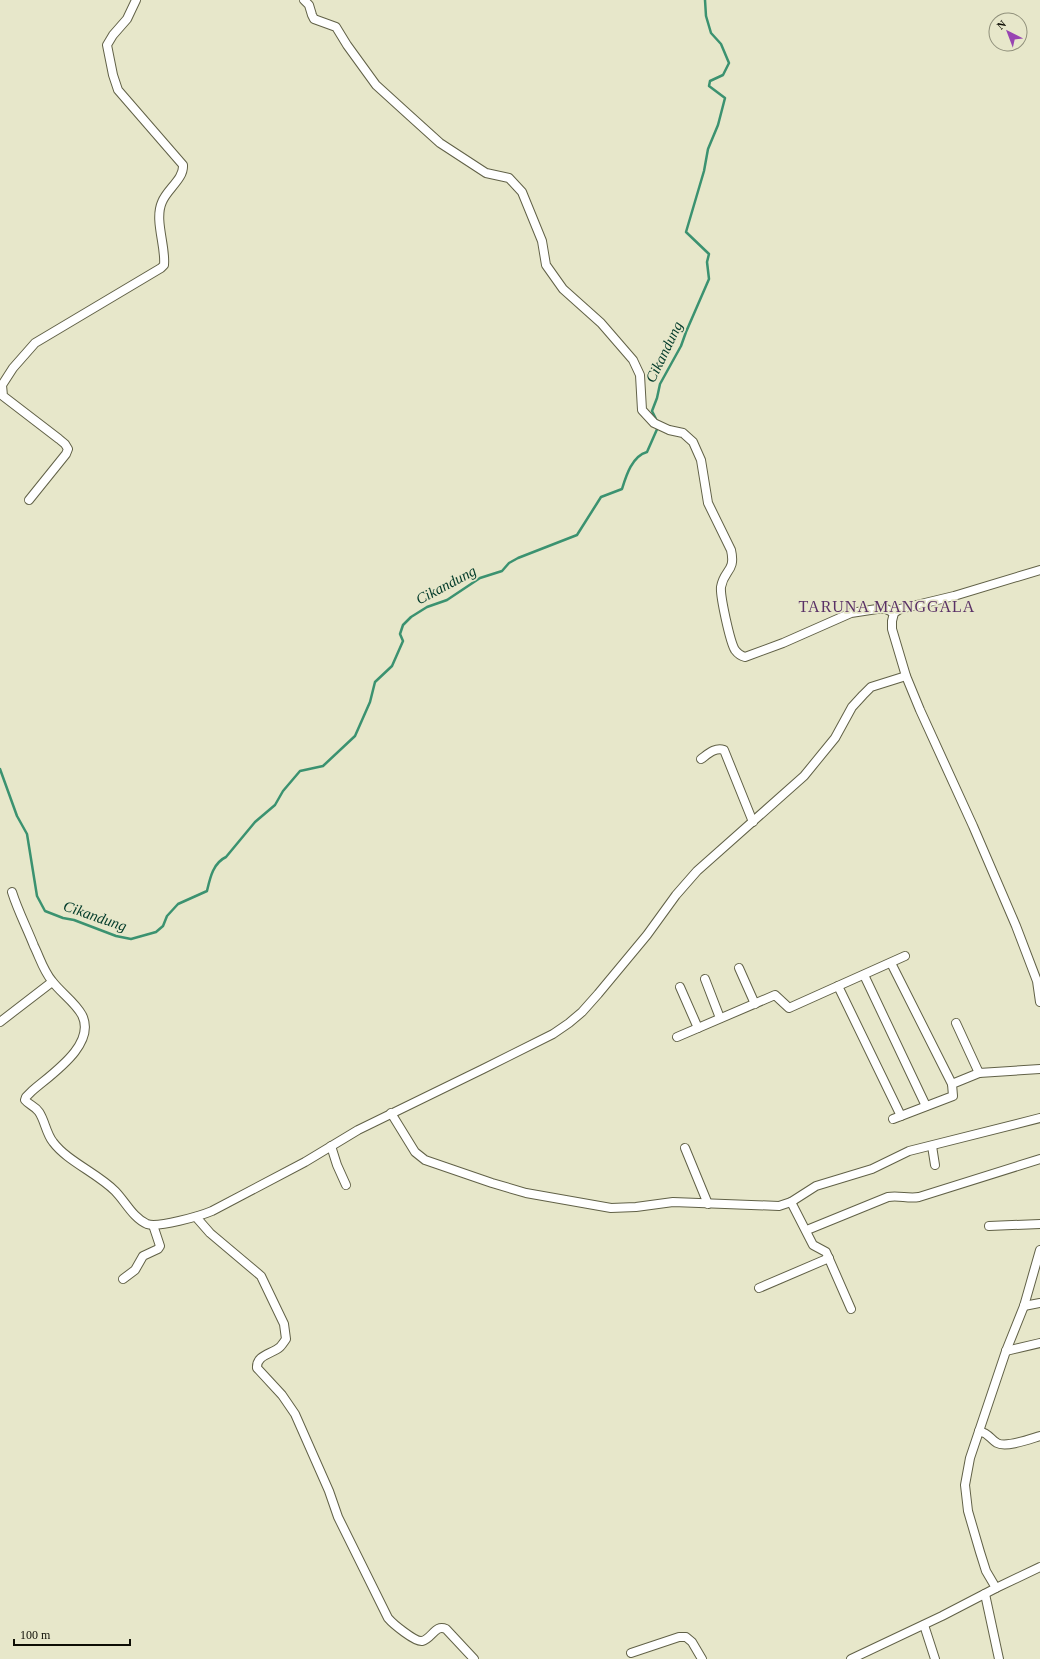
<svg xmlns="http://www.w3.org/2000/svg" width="1040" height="1659" font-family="'Times New Roman',serif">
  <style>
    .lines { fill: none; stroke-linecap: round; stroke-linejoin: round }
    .stream { stroke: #3b9270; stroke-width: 2.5 }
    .minor-casing { stroke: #616147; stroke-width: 10 }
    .minor { stroke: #fff; stroke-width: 8 }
    .labels { text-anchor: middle; stroke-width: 3.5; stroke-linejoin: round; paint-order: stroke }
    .water-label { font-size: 15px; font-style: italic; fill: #013a29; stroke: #e7e7ca }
    .quarter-label { font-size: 16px; letter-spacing: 1px; fill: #593066; stroke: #e7e7ca }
  </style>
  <rect width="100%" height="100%" fill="#e7e7ca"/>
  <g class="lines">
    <g class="stream">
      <polyline points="657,421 652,411 657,398 660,384 681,346 686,332 709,279 707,262 709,254 686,232 704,171 708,149 718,125 725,98 709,86 710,81 723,75 729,63 721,44 711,33 706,16 705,0"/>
      <path d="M0 769 17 816 27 834 37 896 45 911 63 918 74 920 116 936 131 939 156 932 163 926 167 916 178 904 207 891C210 878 213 863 226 857L255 822 275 805 283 791 300 771 323 766 355 736 370 702 375 682 392 666 403 641 400 634 403 625 411 617 427 607 447 600 480 578 502 571 509 563 518 558 577 535 601 497 622 489C626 476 632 456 647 452L658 427"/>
    </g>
    <g class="minor-casing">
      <g id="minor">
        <path d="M304 0 309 5 312 15 314 19 336 27 347 45 376 85 409 115 440 143 486 173 509 178 522 192 542 241 546 265 563 289 601 323 633 360 640 375 642 410 654 423 669 430 683 433 693 442 701 460 708 503 731 550C736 572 724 569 721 587 720 596 730 642 735 650 738 654 741 656 745 657L783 643 851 613 877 609H886L894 613"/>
        <path d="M29 500 66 454 68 449 65 444 59 439 3 396 2 385 13 368 35 343 161 268 164 265C166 246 154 220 162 202 167 189 184 179 183 165L118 90 113 75 107 45 113 35 127 19 136 0"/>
        <polyline points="1040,570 954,596 900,609 894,613 892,621 892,629 906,676 920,710 973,826 1016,926 1037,981 1040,1002"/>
        <path d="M701 759C708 754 715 747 724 750L753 822"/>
        <path d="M12 892C18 911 27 928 34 946 40 958 43 970 52 981 61 993 75 1002 82 1015 97 1045 50 1075 32 1091L26 1097 25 1100C29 1105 35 1106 39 1112 45 1121 46 1133 53 1142 67 1161 97 1173 115 1191 125 1201 133 1218 147 1224 158 1228 200 1216 212 1211L305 1162 358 1130 483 1069 553 1034 569 1023 582 1012 598 994 647 935 676 895 697 871 804 776 835 738 852 707 863 695 871 687 906 676"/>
        <polyline points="891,963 952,1084"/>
        <polyline points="739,968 755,1004"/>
        <polyline points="864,975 926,1106"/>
        <polyline points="705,979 720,1018"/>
        <polyline points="680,987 698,1028"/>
        <polyline points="0,1022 52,982"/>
        <polyline points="956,1023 979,1073 1040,1069"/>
        <polyline points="677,1037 775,995 789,1008 838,986"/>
        <polyline points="391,1113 415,1152 425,1160 492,1183 526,1193 611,1208 636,1207 673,1202 779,1206 791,1202 816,1186 872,1169 909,1151 1040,1118"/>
        <polyline points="901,1116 838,986 905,956"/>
        <polyline points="893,1119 953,1096 952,1084 979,1073"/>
        <polyline points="331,1146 337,1165 346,1185"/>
        <polyline points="932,1146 935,1165"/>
        <polyline points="685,1148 708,1204"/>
        <polyline points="791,1202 813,1245 826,1252 851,1309"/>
        <path d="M196 1217 210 1233 261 1276 284 1324 286 1339C284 1342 282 1345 280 1347 272 1354 256 1355 257 1368L282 1395 295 1414 329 1491 338 1517 388 1618C393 1624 415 1642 422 1641 432 1639 435 1624 446 1629L474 1659"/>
        <polyline points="989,1226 1040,1224"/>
        <path d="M807 1230 888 1197C899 1195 908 1199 919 1197L1040 1159"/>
        <polyline points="1040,1250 1024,1306 1006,1351 970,1458 965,1485 968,1511 980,1552 986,1571 996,1588 1040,1567"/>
        <polyline points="123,1279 135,1270 143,1256 158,1249 160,1246 153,1225"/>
        <polyline points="759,1288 829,1258"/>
        <polyline points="1024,1306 1040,1303"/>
        <polyline points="1006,1351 1040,1343"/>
        <path d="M979 1431C990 1434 989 1438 997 1443 1006 1448 1030 1439 1040 1436"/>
        <polyline points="985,1594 999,1659"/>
        <polyline points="924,1625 935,1659"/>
        <polyline points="631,1653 679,1637 686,1637 692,1642 702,1659"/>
        <polyline points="851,1659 942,1616 996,1588"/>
      </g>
    </g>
    <use href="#minor" class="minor"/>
  </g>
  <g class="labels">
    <g class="water-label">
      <text transform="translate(664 352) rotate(-64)" y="5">Cikandung</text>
      <text transform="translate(446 585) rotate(-28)" y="5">Cikandung</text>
      <text transform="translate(95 916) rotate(19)" y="5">Cikandung</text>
    </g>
    <g class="quarter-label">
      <text x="887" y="612">TARUNA MANGGALA</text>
    </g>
  </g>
  <g transform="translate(1008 32) rotate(318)"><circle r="19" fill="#e7e7ca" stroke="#90907b"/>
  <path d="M0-3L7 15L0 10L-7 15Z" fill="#9844b2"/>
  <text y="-6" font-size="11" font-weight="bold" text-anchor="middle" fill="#0e0e05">N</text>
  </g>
  <path d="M14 1639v6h116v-6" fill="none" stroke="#0e0e05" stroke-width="2"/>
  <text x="20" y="1639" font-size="12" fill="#0e0e05" stroke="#e7e7ca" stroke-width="3" paint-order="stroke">100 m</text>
</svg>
